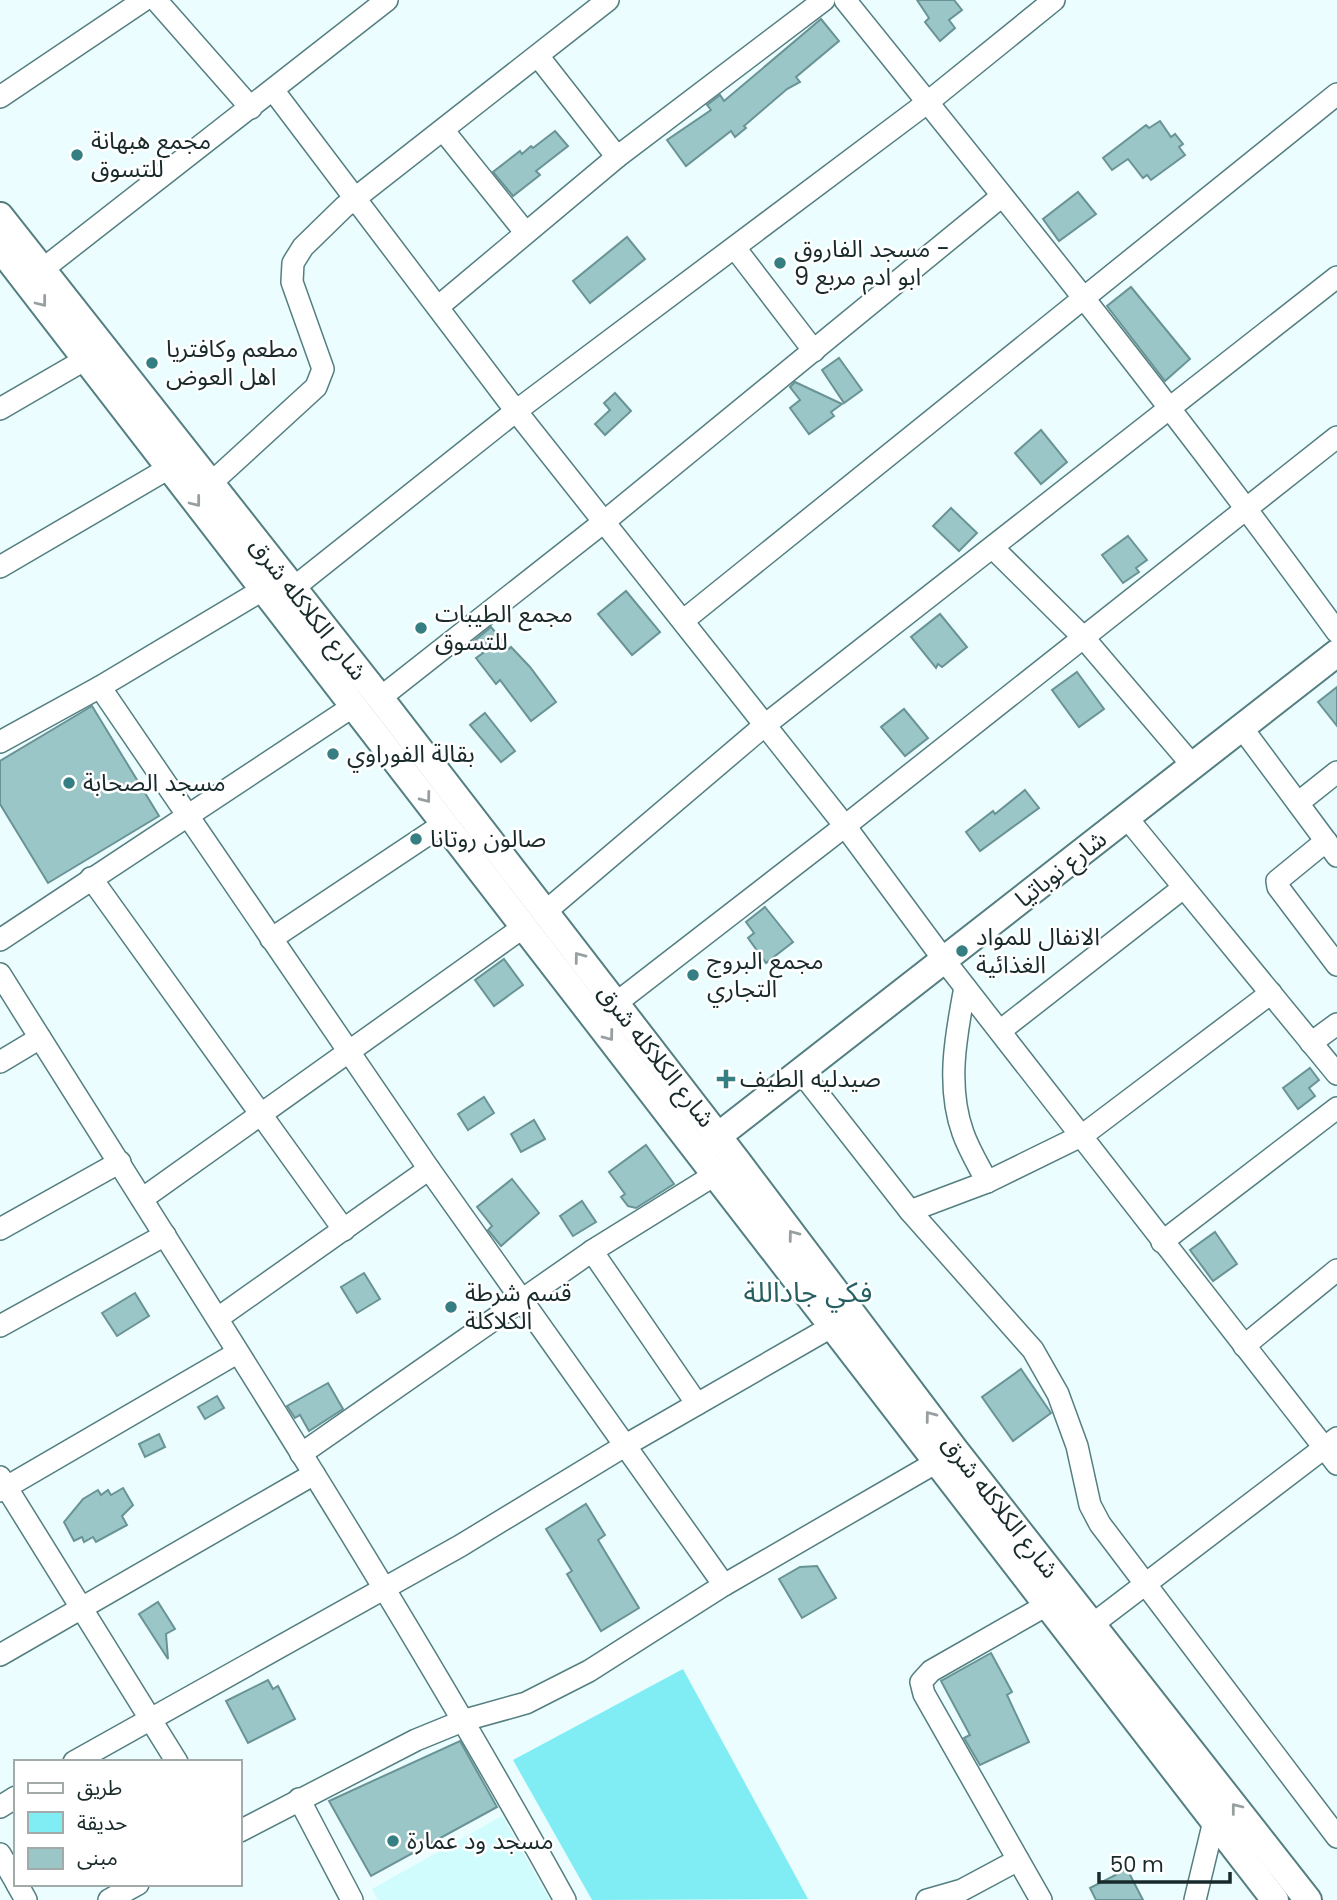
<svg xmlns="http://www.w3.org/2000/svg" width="1337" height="1900" font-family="Poppins,'Noto Sans Arabic',sans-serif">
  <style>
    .built { fill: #d0fcfe }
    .green { fill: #7fedf3 }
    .building { fill: #9ac6c8; stroke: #699395; stroke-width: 2 }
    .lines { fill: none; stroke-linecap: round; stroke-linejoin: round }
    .minor-casing { stroke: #547e80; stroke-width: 24 }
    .tertiary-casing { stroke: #547e80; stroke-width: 30 }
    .minor { stroke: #fff; stroke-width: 21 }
    .tertiary { stroke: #fff; stroke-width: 26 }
    .oneway { stroke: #989fa0 }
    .poi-dot { fill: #357e81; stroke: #fff; stroke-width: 2.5 }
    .labels { text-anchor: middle; stroke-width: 5; stroke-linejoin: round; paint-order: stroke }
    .poi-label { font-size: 24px; fill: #192a2b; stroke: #fff; text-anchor: start }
    .street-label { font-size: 24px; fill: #192a2b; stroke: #fff }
    .quarter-label { font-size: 28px; fill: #255f62; stroke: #fff }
  </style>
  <rect width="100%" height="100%" fill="#ebfdfe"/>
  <polygon class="built" points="502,1816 550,1900 378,1900 372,1889"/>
  <polygon class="green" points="683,1669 808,1899 592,1900 513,1760"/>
  <g class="building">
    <polygon points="917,0 954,0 962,10 949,20 955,28 940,41 925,22 929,18"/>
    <polygon points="821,19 839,41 796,77 800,82 787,89 744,126 746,128 735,137 731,131 686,166 667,140 711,110 707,105 720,95 724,101"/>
    <polygon points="1160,121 1171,137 1175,134 1183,144 1179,147 1185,155 1151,180 1147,175 1143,178 1128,159 1112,170 1103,158 1146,125 1149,128"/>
    <polygon points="555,131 568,146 536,171 540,175 513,196 493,172 520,151 522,154 531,146 533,148"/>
    <polygon points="1078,192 1096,214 1059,241 1043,219"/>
    <polygon points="627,237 645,259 590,303 573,281"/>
    <polygon points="1131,287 1190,359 1165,381 1107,306"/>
    <polygon points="839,358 862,390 844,403 822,370"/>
    <polygon points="795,382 842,404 831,412 834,416 809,434 790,408 800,400 790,387"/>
    <polygon points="615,393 631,411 605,435 595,424 610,410 604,403"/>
    <polygon points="1041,430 1067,462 1041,484 1015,453"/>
    <polygon points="951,508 977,533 959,551 933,526"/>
    <polygon points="1128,536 1147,560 1136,568 1139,572 1123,583 1102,555"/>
    <polygon points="626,591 660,632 632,655 598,614"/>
    <polygon points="940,614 967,647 942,667 938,664 936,668 911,637"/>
    <polygon points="491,627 509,649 511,647 530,667 556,702 531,721 500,680 496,684 476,658 483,653 474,641"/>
    <polygon points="1077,672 1104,709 1079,727 1052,690"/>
    <polygon points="1337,687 1337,726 1318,702"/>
    <polygon points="92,706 159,816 48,883 0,804 0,761"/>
    <polygon points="904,709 928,738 905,756 881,727"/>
    <polygon points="485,713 515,751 501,762 470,725"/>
    <polygon points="1025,790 1039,808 980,851 966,832 993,811 995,814"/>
    <polygon points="765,907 793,942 766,963 748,938 754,933 746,922"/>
    <polygon points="504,959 523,985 494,1006 475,980"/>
    <polygon points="1310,1068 1319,1080 1309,1088 1315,1096 1298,1109 1283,1088"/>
    <polygon points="484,1097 494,1113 468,1130 458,1114"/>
    <polygon points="534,1120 545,1139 521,1152 511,1134"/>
    <polygon points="646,1145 674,1184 636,1208 628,1206 621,1197 625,1194 609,1172"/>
    <polygon points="512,1179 539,1213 501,1246 488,1230 492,1226 477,1207"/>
    <polygon points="582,1201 596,1222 573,1236 560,1216"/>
    <polygon points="1215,1232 1237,1264 1213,1281 1190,1250"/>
    <polygon points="364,1273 380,1299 357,1313 341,1287"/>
    <polygon points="135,1293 149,1316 117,1336 102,1313"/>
    <polygon points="1021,1369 1051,1413 1013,1441 982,1397"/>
    <polygon points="328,1383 343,1409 309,1431 300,1415 295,1418 287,1406"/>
    <polygon points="217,1396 224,1408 205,1419 198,1407"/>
    <polygon points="159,1434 165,1447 145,1457 139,1444"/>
    <polygon points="123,1488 133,1505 122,1516 127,1525 96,1542 93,1537 84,1542 82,1537 74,1541 64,1522 83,1499 98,1490 101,1495 108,1490 111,1495"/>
    <polygon points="586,1504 605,1535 598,1540 639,1608 601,1631 567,1574 572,1571 546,1529"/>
    <polygon points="817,1566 836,1598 802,1618 779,1579 800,1567"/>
    <polygon points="158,1602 175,1629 166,1634 168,1659 139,1614"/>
    <polygon points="991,1653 1012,1692 1007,1695 1029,1742 980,1765 964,1738 970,1735 941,1681"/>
    <polygon points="268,1680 273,1689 278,1686 295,1719 248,1743 226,1701"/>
    <polygon points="460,1741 497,1807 371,1876 329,1801"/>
    <polygon points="1127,1869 1143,1900 1096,1900 1090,1888"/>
  </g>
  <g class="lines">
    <g class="minor-casing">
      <g id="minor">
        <polyline points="156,0 251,108"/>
        <path d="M845 0C1013 208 1180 415 1337 632"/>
        <polyline points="538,56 617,157"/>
        <polyline points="273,90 516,411 845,826 944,960 1337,1464"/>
        <polyline points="0,97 144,0"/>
        <polyline points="443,130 525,232"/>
        <polyline points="735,248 814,351"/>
        <polyline points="43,269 387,0"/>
        <polyline points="439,306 617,157 824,0"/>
        <polyline points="0,409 86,359"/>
        <polyline points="210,484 316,387 323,369 292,282 293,263 303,247 344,207 608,0"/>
        <polyline points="993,548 1083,637 1193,766"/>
        <polyline points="0,567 169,468"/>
        <polyline points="292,589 516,411 928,102 1054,0"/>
        <polyline points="684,620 1337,94"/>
        <polyline points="100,687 429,1169 724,1585"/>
        <polyline points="380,698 605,521 1002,196"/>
        <polyline points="1242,728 1337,856"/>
        <polyline points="0,742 100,687 264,589"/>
        <polyline points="1298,803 1337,772"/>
        <polyline points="1127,818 1337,1074"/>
        <polyline points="1326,841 1277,881 1278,887 1337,965"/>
        <polyline points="91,878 344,1230"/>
        <polyline points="545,912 765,725 1337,277"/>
        <polyline points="271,939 445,823"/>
        <polyline points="0,940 355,705"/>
        <path d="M0 974C192 1281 390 1583 565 1900"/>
        <path d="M965 987C956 1035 946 1086 963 1133 969 1150 979 1166 987 1182"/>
        <polyline points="615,1004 845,826 1337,437"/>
        <polyline points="1000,1031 1183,888"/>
        <polyline points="1311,1043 1337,1024"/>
        <polyline points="0,1062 40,1038"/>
        <polyline points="801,1072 910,1211 1033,1350 1058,1394 1077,1446 1090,1505 1100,1524 1337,1837"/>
        <polyline points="142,1199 525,926"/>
        <polyline points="910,1211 987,1182 1083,1135 1271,993"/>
        <polyline points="0,1229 120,1162"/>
        <polyline points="1162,1242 1337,1108"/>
        <polyline points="592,1251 697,1404"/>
        <polyline points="218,1318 429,1169"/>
        <polyline points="0,1326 165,1235"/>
        <polyline points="1244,1346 1337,1270"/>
        <polyline points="301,1454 592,1251 729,1166"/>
        <polyline points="0,1477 177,1762"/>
        <polyline points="0,1491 237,1353"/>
        <polyline points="1093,1624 1337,1438"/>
        <polyline points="0,1655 314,1474"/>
        <polyline points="74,1762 460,1546 626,1445 831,1327"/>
        <polyline points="299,1799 352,1900"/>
        <polyline points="0,1807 16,1797"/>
        <polyline points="240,1831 416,1740 465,1720 526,1703 589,1671 724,1585 935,1463"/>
        <polyline points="0,1854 16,1882"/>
        <polyline points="17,1884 26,1900"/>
        <polyline points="109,1900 138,1884"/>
        <polyline points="927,1900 962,1890 1018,1860"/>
        <polyline points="1041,1900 924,1694 921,1682 931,1671 1045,1606"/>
        <polyline points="1195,1900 1214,1821"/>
      </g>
    </g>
    <g class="tertiary-casing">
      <g id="tertiary">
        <polyline points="0,216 380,698 737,1161 955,1450 1308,1900"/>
        <polyline points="0,248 1275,1900"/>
        <polyline points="704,1147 1337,653"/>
      </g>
    </g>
    <use href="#minor" class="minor"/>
    <use href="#tertiary" class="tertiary"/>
  </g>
  <defs><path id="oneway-chevron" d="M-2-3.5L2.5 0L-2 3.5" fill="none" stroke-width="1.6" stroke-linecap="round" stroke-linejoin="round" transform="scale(1.75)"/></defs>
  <g class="oneway">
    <use href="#oneway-chevron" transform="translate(42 302) rotate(52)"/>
    <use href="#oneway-chevron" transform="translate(196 502) rotate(52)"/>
    <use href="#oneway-chevron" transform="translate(426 798) rotate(53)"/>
    <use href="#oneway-chevron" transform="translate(579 957) rotate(-127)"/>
    <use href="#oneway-chevron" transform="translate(609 1036) rotate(53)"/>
    <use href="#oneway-chevron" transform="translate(793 1235) rotate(-127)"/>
    <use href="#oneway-chevron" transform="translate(930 1416) rotate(-127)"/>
    <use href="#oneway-chevron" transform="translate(1236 1808) rotate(-128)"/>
  </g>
  <g class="poi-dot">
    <circle cx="77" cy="155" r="7"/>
    <circle cx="780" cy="263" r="7"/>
    <circle cx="152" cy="363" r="7"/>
    <circle cx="421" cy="628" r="7"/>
    <circle cx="333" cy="754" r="7"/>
    <circle cx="69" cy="783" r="7"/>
    <circle cx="416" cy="839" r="7"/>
    <circle cx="962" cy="951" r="7"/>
    <circle cx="693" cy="975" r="7"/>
    <path d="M722.5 1068.5h7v7h7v7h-7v7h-7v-7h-7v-7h7z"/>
    <circle cx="451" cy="1307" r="7"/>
    <circle cx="393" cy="1841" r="7"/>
  </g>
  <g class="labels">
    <g class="poi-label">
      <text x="91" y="149">مجمع هبهانة<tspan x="91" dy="28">للتسوق</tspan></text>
      <text x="794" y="257">مسجد الفاروق -<tspan x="794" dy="28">ابو ادم مربع 9</tspan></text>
      <text x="166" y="357">مطعم وكافتريا<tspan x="166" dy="28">اهل العوض</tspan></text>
      <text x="435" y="622">مجمع الطيبات<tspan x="435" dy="28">للتسوق</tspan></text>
      <text x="347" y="762">بقالة الفوراوي</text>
      <text x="83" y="791">مسجد الصحابة</text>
      <text x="430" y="847">صالون روتانا</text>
      <text x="976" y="945">الانفال للمواد<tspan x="976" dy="28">الغذائية</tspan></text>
      <text x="707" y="969">مجمع البروج<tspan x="707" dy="28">التجاري</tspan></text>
      <text x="740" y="1087">صيدليه الطيف</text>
      <text x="465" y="1301">قسم شرطة<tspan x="465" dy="28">الكلاكلة</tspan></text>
      <text x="407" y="1849">مسجد ود عمارة</text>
    </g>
    <g class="street-label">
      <text transform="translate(308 609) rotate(52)" y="8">شارع الكلاكله شرق</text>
      <text transform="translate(1061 869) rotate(-38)" y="8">شارع نوباتيا</text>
      <text transform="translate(656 1056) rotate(52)" y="8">شارع الكلاكله شرق</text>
      <text transform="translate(1000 1507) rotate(52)" y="8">شارع الكلاكله شرق</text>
    </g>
    <g class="quarter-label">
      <text x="808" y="1302">فكي جاداللة</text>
    </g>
  </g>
  <rect x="14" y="1760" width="228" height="126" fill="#ffffff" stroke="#a3aaaa" stroke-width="2"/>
  <rect x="28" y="1783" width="35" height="10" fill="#ffffff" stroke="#a3aaaa" stroke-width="2"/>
  <text x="77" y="1795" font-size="21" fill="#192a2b">طريق</text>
  <rect x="28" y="1812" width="35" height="21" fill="#7fedf3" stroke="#a3aaaa" stroke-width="2"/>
  <text x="77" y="1830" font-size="21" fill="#192a2b">حديقة</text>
  <rect x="28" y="1848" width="35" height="21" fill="#9ac6c8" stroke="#a3aaaa" stroke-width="2"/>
  <text x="77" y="1865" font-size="21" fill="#192a2b">مبنى</text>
  <path d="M1099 1872v10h131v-10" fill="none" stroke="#192a2b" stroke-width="3.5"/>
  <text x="1110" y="1872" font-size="21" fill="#192a2b" stroke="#ffffff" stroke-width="5" paint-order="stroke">50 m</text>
</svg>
